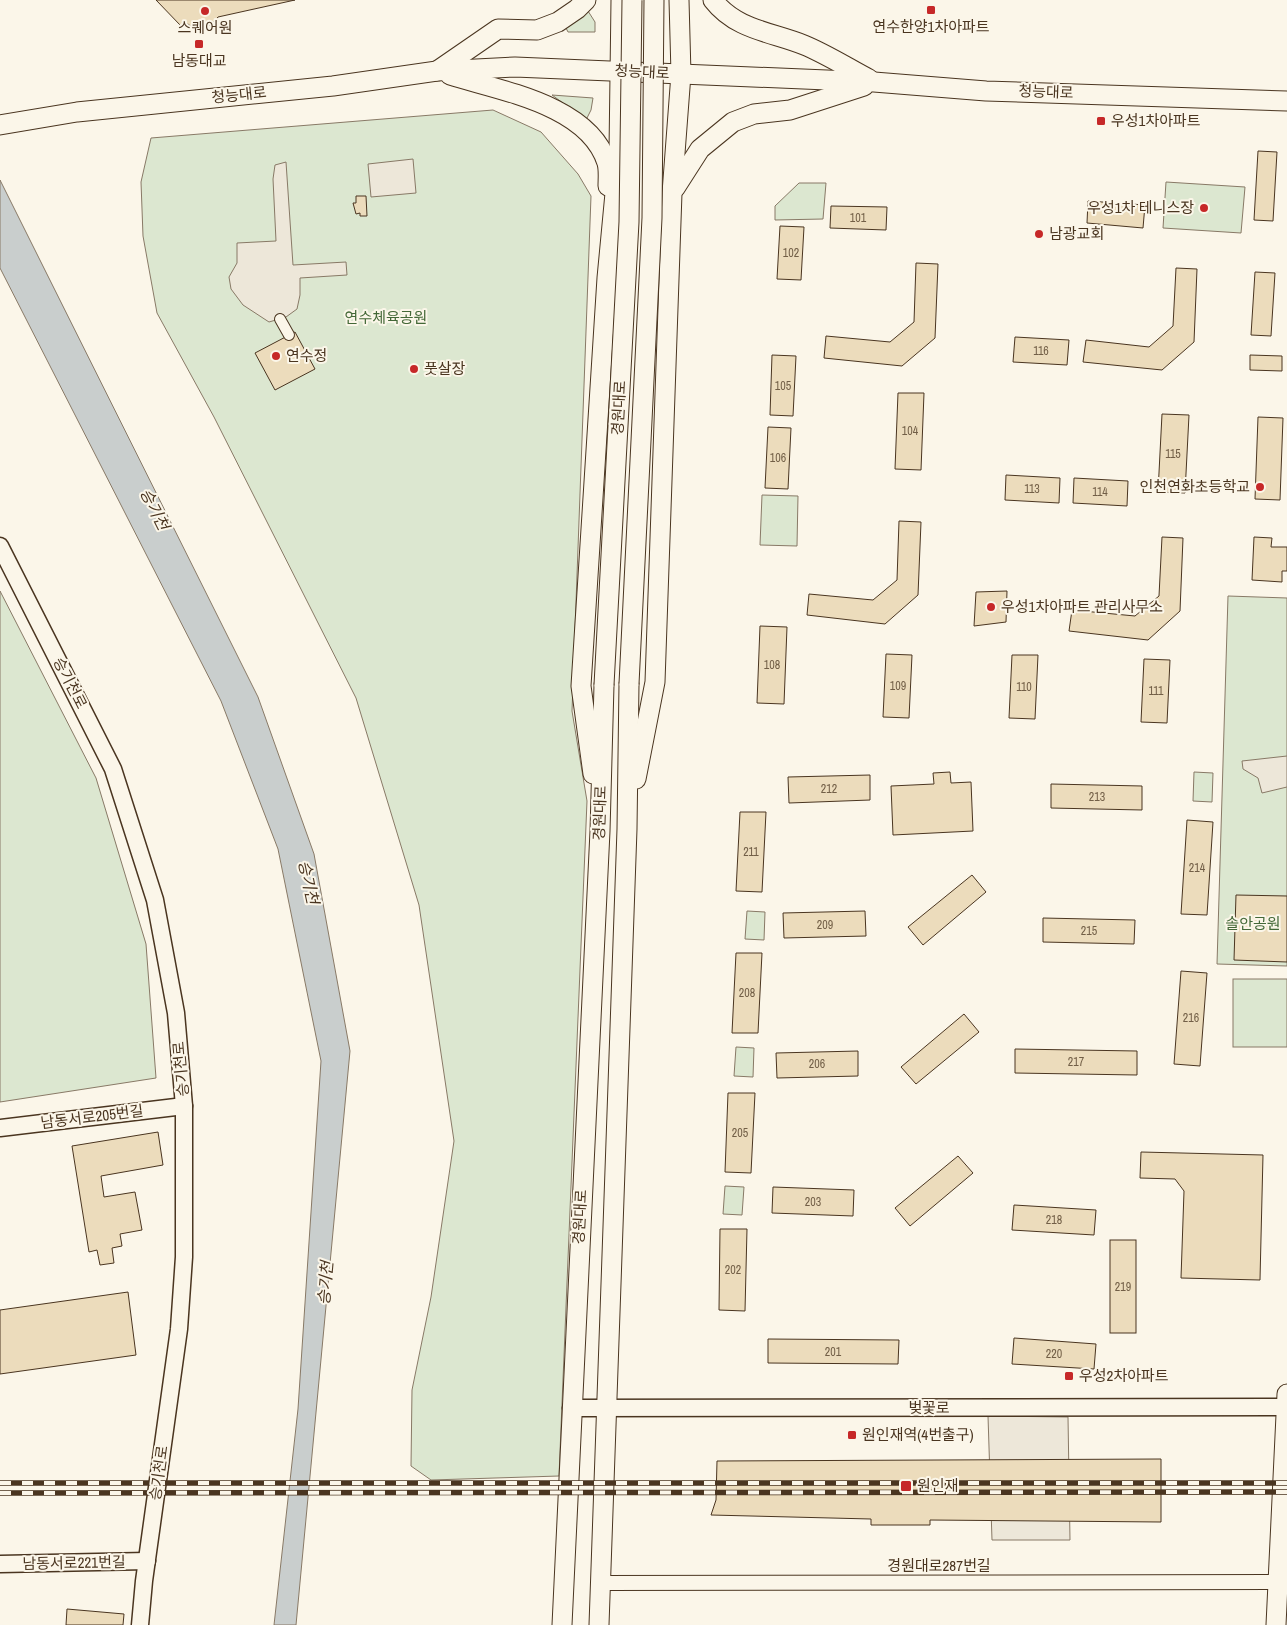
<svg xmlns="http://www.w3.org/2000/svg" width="1287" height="1625" font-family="'Archivo Narrow','Noto Sans KR',sans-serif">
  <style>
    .green { fill: #dce7d0; stroke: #887966 }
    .parking { fill: #ede7d9; stroke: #887966 }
    .water { fill: #c9cecd; stroke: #887966 }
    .building { fill: #ecdcbc; stroke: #4a3520 }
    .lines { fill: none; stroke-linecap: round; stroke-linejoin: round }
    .pedestrian-casing { stroke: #4a3520; stroke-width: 12 }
    .minor-casing { stroke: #4a3520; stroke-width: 16 }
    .tertiary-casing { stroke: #4a3520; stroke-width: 19 }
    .secondary-casing { stroke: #4a3520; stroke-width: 21 }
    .pedestrian { stroke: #fbf6e9; stroke-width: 10 }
    .minor { stroke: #fbf6e9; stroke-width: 14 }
    .tertiary { stroke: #fbf6e9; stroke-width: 16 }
    .secondary { stroke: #fbf6e9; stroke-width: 19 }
    .rail-casing { stroke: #4a3520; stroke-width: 5.5 }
    .rail { stroke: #fbf6e9; stroke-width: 4; stroke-dasharray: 11; stroke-linecap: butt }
    .secondary-bridge-casing { stroke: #4a3520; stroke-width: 21; stroke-linecap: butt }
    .secondary-bridge { stroke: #fbf6e9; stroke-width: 19 }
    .poi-dot { fill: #c62828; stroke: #fbf6e9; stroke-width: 2 }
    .labels { text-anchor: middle; stroke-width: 4; stroke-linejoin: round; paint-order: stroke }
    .number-label { font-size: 12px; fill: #725f47 }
    .poi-label { font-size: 15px; fill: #4a3520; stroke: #fbf6e9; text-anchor: start }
    .street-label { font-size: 15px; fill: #4a3520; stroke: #fbf6e9 }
    .park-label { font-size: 15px; fill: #436837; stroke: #fbf6e9 }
    .water-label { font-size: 16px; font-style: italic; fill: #4a3520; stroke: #fbf6e9 }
  </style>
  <rect width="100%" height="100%" fill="#fbf6e9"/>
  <g class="green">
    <polygon points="588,11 595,22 595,32 568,32 565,26"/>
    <polygon points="552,95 593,98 591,110 586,120"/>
    <polygon points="493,110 541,132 578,174 591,196 572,711 587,801 559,1476 431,1480 411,1466 412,1390 431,1297 454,1141 419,905 356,698 214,417 157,313 143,236 141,182 151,138"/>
    <polygon points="1166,182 1245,187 1241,233 1163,228"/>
    <polygon points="799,183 826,183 823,219 775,220 775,206"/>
    <polygon points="762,495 798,496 797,546 760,545"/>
    <polygon points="0,591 96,778 146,944 156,1078 0,1102"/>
    <polygon points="1228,596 1287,598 1287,966 1217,964"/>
    <polygon points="1194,772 1213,773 1212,802 1193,801"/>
    <polygon points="747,911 765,912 764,940 745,939"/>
    <rect x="1233" y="979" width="54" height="68"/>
    <polygon points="736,1047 754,1048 753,1077 734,1076"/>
    <polygon points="725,1186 744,1187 742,1215 723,1214"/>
  </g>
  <g class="parking">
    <polygon points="413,159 416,193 371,197 368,164"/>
    <polygon points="286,162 293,265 346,262 347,275 300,278 300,295 297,309 286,317 269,322 243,305 231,289 229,277 237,263 237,243 276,241 273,179 275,165"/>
    <polygon points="1287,756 1287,787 1262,793 1258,778 1243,769 1242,761"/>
    <polygon points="988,1416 1068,1417 1070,1540 992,1540"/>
  </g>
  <polygon class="water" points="0,180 258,697 314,854 350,1051 296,1625 274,1625 298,1409 321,1061 278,849 221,701 0,268"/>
  <g class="building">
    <polygon points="156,0 295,0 218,17 211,25 194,29 188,24 181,26"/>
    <polygon points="1258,151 1277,152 1273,221 1254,220"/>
    <polygon points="356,196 366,196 367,216 360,216 360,213 356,214 353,203 356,203"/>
    <polygon points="1088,201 1145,205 1143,228 1087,223"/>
    <polygon points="831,206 887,207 886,230 830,228"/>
    <polygon points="780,226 804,227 801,280 777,279"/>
    <polygon points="916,263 938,264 935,338 902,366 824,358 826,336 890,342 914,322"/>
    <polygon points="1176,268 1197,269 1194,342 1162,370 1083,362 1086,340 1149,347 1173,326"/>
    <polygon points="1255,272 1275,273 1271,336 1251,335"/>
    <polygon points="295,332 315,369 275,390 255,353"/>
    <polygon points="1015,337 1069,340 1067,365 1013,362"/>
    <polygon points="772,355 796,356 793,416 770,415"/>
    <polygon points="1250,355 1282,356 1282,371 1250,370"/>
    <polygon points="898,393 924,393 921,470 895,469"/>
    <polygon points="1162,414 1189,415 1185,493 1158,492"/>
    <polygon points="1258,417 1283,418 1280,500 1255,499"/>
    <polygon points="768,427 791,428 788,489 765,488"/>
    <polygon points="1006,475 1060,478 1059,503 1005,500"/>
    <polygon points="1074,478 1128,481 1127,506 1073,503"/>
    <polygon points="899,521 921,522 918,595 885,624 807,615 809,594 873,600 897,580"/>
    <polygon points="1162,537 1183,538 1180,611 1148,640 1069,631 1072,610 1135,616 1159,596"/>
    <polygon points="1254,537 1272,538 1271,547 1287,547 1287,571 1282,571 1282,582 1252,580"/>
    <polygon points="1007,591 1006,622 974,626 976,592"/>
    <polygon points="760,626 787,627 784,704 757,703"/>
    <polygon points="886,654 912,655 909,718 883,717"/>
    <polygon points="1012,655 1038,655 1035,719 1009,718"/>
    <polygon points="1144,659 1170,660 1167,723 1141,722"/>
    <polygon points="950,772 951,783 971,782 973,831 893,835 891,786 934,784 933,773"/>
    <polygon points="870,775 870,800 789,803 788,777"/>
    <polygon points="1051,784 1142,786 1142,810 1051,808"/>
    <polygon points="740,812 766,812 762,892 736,891"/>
    <polygon points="1187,820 1213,822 1207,915 1181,914"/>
    <polygon points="972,875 986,892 923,945 908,927"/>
    <polygon points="1236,895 1287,896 1287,962 1234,960"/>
    <polygon points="865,911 866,936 784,938 783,913"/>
    <polygon points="1043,918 1135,920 1134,944 1043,942"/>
    <polygon points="736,953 762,953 758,1033 732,1033"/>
    <polygon points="1181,971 1207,973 1200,1066 1174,1064"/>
    <polygon points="964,1014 979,1032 916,1084 901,1067"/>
    <polygon points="1015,1049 1137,1051 1137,1075 1015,1073"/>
    <polygon points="858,1051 858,1076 777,1078 776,1053"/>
    <polygon points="728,1093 755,1093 751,1173 725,1172"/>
    <polygon points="158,1132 163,1165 101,1176 104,1197 135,1192 142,1230 120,1234 122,1246 112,1248 114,1263 100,1265 97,1250 89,1252 72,1146"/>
    <polygon points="1141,1152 1263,1155 1260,1280 1181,1278 1184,1191 1175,1179 1140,1178"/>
    <polygon points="958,1156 973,1173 910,1226 895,1208"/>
    <polygon points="773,1187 854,1190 853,1216 772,1213"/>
    <polygon points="1014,1205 1096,1210 1094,1235 1012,1230"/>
    <polygon points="720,1229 747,1229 745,1311 719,1310"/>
    <rect x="1110" y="1240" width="26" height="93"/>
    <polygon points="128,1292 136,1355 0,1374 0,1310"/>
    <polygon points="1014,1338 1096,1344 1094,1369 1012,1364"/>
    <polygon points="768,1339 899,1340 898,1364 768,1363"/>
    <polygon points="1161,1459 1161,1522 930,1520 930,1525 871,1525 871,1519 711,1515 716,1500 717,1461"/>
    <polygon points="67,1609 124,1614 123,1625 66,1625"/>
  </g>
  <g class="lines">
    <g class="pedestrian-casing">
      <polyline id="pedestrian" points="280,319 289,335"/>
    </g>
    <g class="minor-casing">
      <polyline id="minor" points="601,1583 1277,1582"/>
    </g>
    <g class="tertiary-casing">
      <g id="tertiary">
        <polyline points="0,546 113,769 155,900 176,1013 184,1106 184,1257 179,1329 144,1581 140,1625"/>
        <polyline points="0,1128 184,1106"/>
        <polyline points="571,1408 1287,1407"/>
        <polyline points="0,1564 147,1561"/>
      </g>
    </g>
    <g class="secondary-casing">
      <g id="secondary">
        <path d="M713 0C736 30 772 32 804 45 826 54 848 68 869 79"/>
        <polyline points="437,71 498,29 537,30 558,22 577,9 586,0"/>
        <path d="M450 75C501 91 589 105 607 163 609 170 608 179 608 186"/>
        <polyline points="0,125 77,112 333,86 437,71 515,67 874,82 986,91 1287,101"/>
        <polyline points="675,188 700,149 733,122 754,114 790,110 864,86"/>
        <polyline points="593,774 581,686 607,278 619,151 621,0"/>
        <polyline points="636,779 655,682 672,193 681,74 679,0"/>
        <polyline points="562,1625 600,831 604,685"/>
        <polyline points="599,1625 627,829 629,684"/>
        <polyline points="1276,1625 1287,1394"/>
      </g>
    </g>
    <use href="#pedestrian" class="pedestrian"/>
    <use href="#minor" class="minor"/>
    <use href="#tertiary" class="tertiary"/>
    <use href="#secondary" class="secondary"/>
    <g class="rail-casing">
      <g id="rail">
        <polyline points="0,1483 1287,1483"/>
        <polyline points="0,1493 1287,1492"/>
      </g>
    </g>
    <use href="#rail" class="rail"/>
    <g class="secondary-bridge-casing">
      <g id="secondary-bridge">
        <polyline points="629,684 652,218 654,0"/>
        <polyline points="604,685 629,222 632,0"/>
      </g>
    </g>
    <use href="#secondary-bridge" class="secondary-bridge"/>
  </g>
  <g class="poi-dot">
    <rect x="926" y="5" width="10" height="10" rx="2.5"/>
    <circle cx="205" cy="11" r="5"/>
    <rect x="194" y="39" width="10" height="10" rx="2.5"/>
    <rect x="1096" y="116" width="10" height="10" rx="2.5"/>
    <circle cx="1204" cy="208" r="5"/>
    <circle cx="1039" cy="234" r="5"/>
    <circle cx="276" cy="356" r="5"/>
    <circle cx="414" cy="369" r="5"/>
    <circle cx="1260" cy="487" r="5"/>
    <circle cx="991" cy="607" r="5"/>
    <rect x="1064" y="1371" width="10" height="10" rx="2.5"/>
    <rect x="847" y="1430" width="10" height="10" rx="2.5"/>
    <rect x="900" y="1480" width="12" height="12" rx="2.5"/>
  </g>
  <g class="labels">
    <g class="number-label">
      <text x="858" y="222">101</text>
      <text x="791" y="257">102</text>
      <text x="1041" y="355">116</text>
      <text x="783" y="390">105</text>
      <text x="910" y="435">104</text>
      <text x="1173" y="458">115</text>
      <text x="778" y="462">106</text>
      <text x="1032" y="493">113</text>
      <text x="1100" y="496">114</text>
      <text x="772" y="669">108</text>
      <text x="898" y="690">109</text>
      <text x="1024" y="691">110</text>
      <text x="1156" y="695">111</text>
      <text x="829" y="793">212</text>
      <text x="1097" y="801">213</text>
      <text x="751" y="856">211</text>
      <text x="1197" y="872">214</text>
      <text x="825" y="929">209</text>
      <text x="1089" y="935">215</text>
      <text x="747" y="997">208</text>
      <text x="1191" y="1022">216</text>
      <text x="1076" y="1066">217</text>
      <text x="817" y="1068">206</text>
      <text x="740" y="1137">205</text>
      <text x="813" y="1206">203</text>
      <text x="1054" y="1224">218</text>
      <text x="733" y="1274">202</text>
      <text x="1123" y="1291">219</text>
      <text x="833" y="1356">201</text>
      <text x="1054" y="1358">220</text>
    </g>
    <g class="poi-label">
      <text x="931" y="32" text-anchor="middle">연수한양1차아파트</text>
      <text x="205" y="33" text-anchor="middle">스퀘어원</text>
      <text x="199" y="66" text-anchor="middle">남동대교</text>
      <text x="1111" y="126">우성1차아파트</text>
      <text x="1194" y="213" text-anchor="end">우성1차 테니스장</text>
      <text x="1049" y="239">남광교회</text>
      <text x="286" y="361">연수정</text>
      <text x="424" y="374">풋살장</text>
      <text x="1250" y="492" text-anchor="end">인천연화초등학교</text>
      <text x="1001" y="612">우성1차아파트 관리사무소</text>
      <text x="1079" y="1381">우성2차아파트</text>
      <text x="862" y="1440">원인재역(4번출구)</text>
      <text x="917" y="1491">원인재</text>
    </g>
    <g class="street-label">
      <text transform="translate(642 72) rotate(3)" y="5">청능대로</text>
      <text transform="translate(1046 92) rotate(2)" y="5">청능대로</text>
      <text transform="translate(239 95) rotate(-6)" y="5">청능대로</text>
      <text transform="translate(619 408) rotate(-87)" y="5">경원대로</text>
      <text transform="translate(70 683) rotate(63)" y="5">승기천로</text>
      <text transform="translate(600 813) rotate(-88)" y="5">경원대로</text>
      <text transform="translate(181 1069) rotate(-95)" y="5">승기천로</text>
      <text transform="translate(92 1117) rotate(-7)" y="5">남동서로205번길</text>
      <text transform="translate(580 1217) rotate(-87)" y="5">경원대로</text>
      <text x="929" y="1413">벚꽃로</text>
      <text transform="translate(159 1473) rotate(-82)" y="5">승기천로</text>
      <text transform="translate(74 1563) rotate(-1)" y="5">남동서로221번길</text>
      <text x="939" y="1571">경원대로287번길</text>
    </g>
    <g class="park-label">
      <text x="386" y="323">연수체육공원</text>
      <text x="1253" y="929">솔안공원</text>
    </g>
    <g class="water-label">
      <text transform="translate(155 509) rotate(63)" y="6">승기천</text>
      <text transform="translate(309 882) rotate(78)" y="6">승기천</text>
      <text transform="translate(325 1283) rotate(-85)" y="6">승기천</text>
    </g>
  </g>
</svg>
